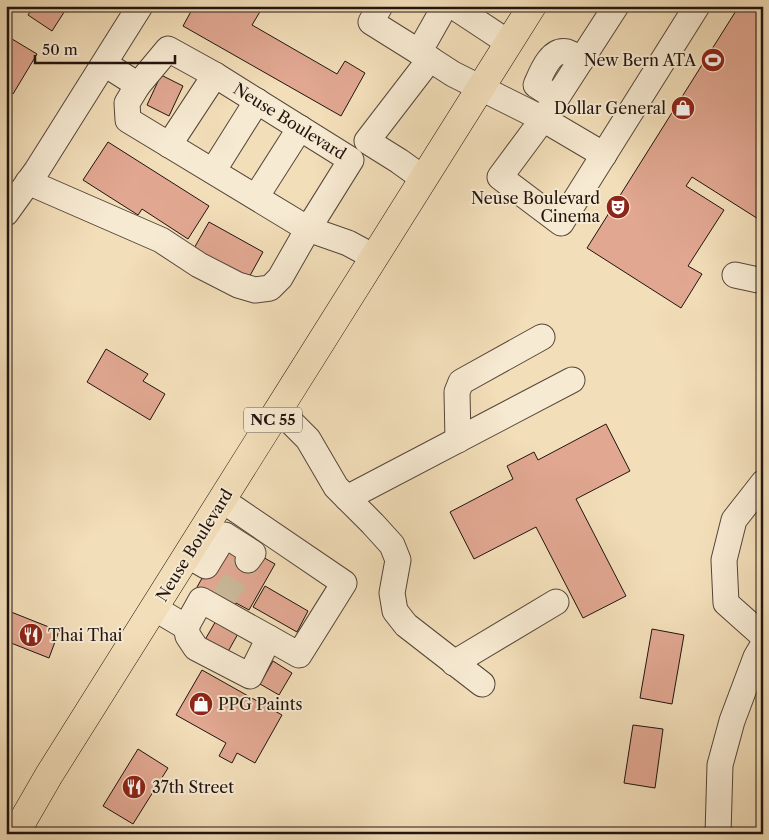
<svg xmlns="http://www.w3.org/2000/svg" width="769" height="840" font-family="'Libre Caslon Text',serif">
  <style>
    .building { fill: #e1a791; stroke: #21140f }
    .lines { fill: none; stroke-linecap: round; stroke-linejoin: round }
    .minor-tunnel { stroke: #c8b697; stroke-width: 25; stroke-dasharray: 25 12; stroke-linecap: butt }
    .minor-casing { stroke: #55463a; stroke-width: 27 }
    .major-casing { stroke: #21140f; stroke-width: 29 }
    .minor { stroke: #f7ead2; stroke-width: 25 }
    .major { stroke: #f2deb9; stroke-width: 28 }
    .labels { text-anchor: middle; stroke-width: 4; stroke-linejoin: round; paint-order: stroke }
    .shield { fill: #f7ead2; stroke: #61544a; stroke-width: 1 }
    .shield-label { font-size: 15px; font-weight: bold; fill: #21140f }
    .poi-label { font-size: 16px; fill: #21140f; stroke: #f7ead2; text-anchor: end }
    .street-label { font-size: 16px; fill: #21140f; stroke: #f7ead2 }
  </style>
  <rect width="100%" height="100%" fill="#f2deb9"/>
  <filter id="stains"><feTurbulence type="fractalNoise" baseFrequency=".004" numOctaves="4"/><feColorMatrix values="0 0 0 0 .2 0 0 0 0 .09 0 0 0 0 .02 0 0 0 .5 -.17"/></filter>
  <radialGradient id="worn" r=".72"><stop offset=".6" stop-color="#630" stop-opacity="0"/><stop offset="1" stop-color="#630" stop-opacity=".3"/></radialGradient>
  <g class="building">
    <polygon points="34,6 68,6 52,31 28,15"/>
    <polygon points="194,6 242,6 246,8 247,6 254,6 261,10 252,25 337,74 345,61 365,73 341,116 183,26"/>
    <polygon points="739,6 763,6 763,222 692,177 686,186 724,210 688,266 702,274 681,308 587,248"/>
    <polygon points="12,39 37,54 13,94 6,90 6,49"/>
    <polygon points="161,75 183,86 169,116 147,105"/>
    <polygon points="108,142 209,206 188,239 142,209 138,215 83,180"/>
    <polygon points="209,222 263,252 247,281 193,250"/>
    <polygon points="106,349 148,374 143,381 165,394 150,420 87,382"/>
    <polygon points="606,424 630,471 576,499 626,596 583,618 536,527 474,559 450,512 513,479 507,466 534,452 538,460"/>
    <polygon points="221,545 261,556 275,564 249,610 236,603 233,607 197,587"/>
    <polygon points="265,586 308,611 297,632 253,607"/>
    <polygon points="6,610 59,631 49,658 6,641"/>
    <polygon points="217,619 239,632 225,657 202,645"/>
    <polygon points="652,629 684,635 672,704 640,698"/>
    <polygon points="273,661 292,673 279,695 260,684"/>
    <polygon points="202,670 282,715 255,763 237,753 232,763 219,756 226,743 176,715"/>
    <polygon points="633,725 663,729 655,788 624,783"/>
    <polygon points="138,749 168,768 133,824 103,806"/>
  </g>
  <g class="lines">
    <polyline class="minor-tunnel" points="222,601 248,560"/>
    <g class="minor-casing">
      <g id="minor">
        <polyline points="380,6 371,22 419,52"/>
        <polyline points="445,6 419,52 453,74 543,119 500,177 561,223 697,6"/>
        <polyline points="453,6 509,43"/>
        <polyline points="105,64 138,85 168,49 215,75 351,160 308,229 348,243 374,257"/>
        <path d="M556 98 536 85C541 74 550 48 567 52 572 54 577 57 582 59"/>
        <polyline points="169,145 215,75"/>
        <polyline points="604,155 543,119 616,6"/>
        <polyline points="213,171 257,101"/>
        <polyline points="424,179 399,161 367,141 430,59"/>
        <polyline points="28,182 161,240 199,265 238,285 255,290 270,288 280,278 308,229 128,120 127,103 138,85"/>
        <polyline points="256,197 300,128"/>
        <polyline points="6,213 37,170 140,6"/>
        <polyline points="735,275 763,281"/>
        <polyline points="279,410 308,439 336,487 373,524 392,545 398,560 392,593 395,611 406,625 482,684"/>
        <polyline points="458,440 457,392 461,382 542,337"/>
        <polyline points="763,483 734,520 724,560 726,603 763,636"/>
        <polyline points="347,498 572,380"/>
        <polyline points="187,555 206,566 225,535 253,553 248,560"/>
        <polyline points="154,608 186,627 188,636 196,648 250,676 269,638 299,655 344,583 222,500"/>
        <polyline points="186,627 201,600 269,638"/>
        <polyline points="454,663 556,602"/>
        <polyline points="718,834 720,765 732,721 756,657 763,645"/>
      </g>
    </g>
    <g class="major-casing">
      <polyline id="major" points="15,834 49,775 532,6"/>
    </g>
    <use href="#minor" class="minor"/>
    <use href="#major" class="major"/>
  </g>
  <defs>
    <g id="stadium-disc" transform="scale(1.25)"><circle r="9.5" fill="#8f2418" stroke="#f7ead2"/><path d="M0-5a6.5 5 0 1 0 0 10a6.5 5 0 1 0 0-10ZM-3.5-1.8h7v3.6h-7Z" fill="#fff"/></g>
    <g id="shop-disc" transform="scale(1.25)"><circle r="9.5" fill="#8f2418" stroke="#f7ead2"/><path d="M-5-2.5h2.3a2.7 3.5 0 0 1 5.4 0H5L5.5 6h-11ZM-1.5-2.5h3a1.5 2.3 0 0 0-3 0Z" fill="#fff"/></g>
    <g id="theatre-disc" transform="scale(1.25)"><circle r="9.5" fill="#8f2418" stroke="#f7ead2"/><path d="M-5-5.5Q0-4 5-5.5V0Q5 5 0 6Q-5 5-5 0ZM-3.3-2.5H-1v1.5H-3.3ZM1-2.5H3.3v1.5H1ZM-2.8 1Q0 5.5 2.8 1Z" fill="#fff"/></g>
    <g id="restaurant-disc" transform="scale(1.25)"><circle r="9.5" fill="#8f2418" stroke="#f7ead2"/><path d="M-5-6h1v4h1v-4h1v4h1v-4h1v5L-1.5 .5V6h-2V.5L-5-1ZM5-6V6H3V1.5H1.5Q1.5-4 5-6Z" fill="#fff"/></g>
  </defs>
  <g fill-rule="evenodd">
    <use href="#stadium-disc" x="713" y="60"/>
    <use href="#shop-disc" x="683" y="108"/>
    <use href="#theatre-disc" x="618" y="207"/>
    <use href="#restaurant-disc" x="31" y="635"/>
    <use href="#shop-disc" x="201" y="704"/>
    <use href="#restaurant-disc" x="134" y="787"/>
  </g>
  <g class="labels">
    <rect class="shield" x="244" y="407.5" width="58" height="25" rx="4"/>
    <g class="shield-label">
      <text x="273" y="425">NC 55</text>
    </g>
    <g class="poi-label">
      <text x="696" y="66">New Bern ATA</text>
      <text x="666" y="114">Dollar General</text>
      <text x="600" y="204">Neuse Boulevard<tspan x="600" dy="18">Cinema</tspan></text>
      <text x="48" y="641" text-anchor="start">Thai Thai</text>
      <text x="218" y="710" text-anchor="start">PPG Paints</text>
      <text x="152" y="793" text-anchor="start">37th Street</text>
    </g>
    <g class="street-label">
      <text transform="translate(290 121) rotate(32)" y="6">Neuse Boulevard</text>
      <text transform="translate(194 545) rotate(-58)" y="6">Neuse Boulevard</text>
    </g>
  </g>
  <rect width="769" height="840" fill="none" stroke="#f2deb9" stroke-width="25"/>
  <rect x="8" y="8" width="754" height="825" fill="none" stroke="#21140f" stroke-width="2.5"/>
  <rect x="12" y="12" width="744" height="815" fill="none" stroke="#21140f"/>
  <path d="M35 55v8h140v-8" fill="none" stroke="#21140f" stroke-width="2.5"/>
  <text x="42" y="55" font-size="15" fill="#21140f" stroke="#f7ead2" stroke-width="4" paint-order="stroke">50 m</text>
  <rect width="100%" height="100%" filter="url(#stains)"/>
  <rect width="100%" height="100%" fill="url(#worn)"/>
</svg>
